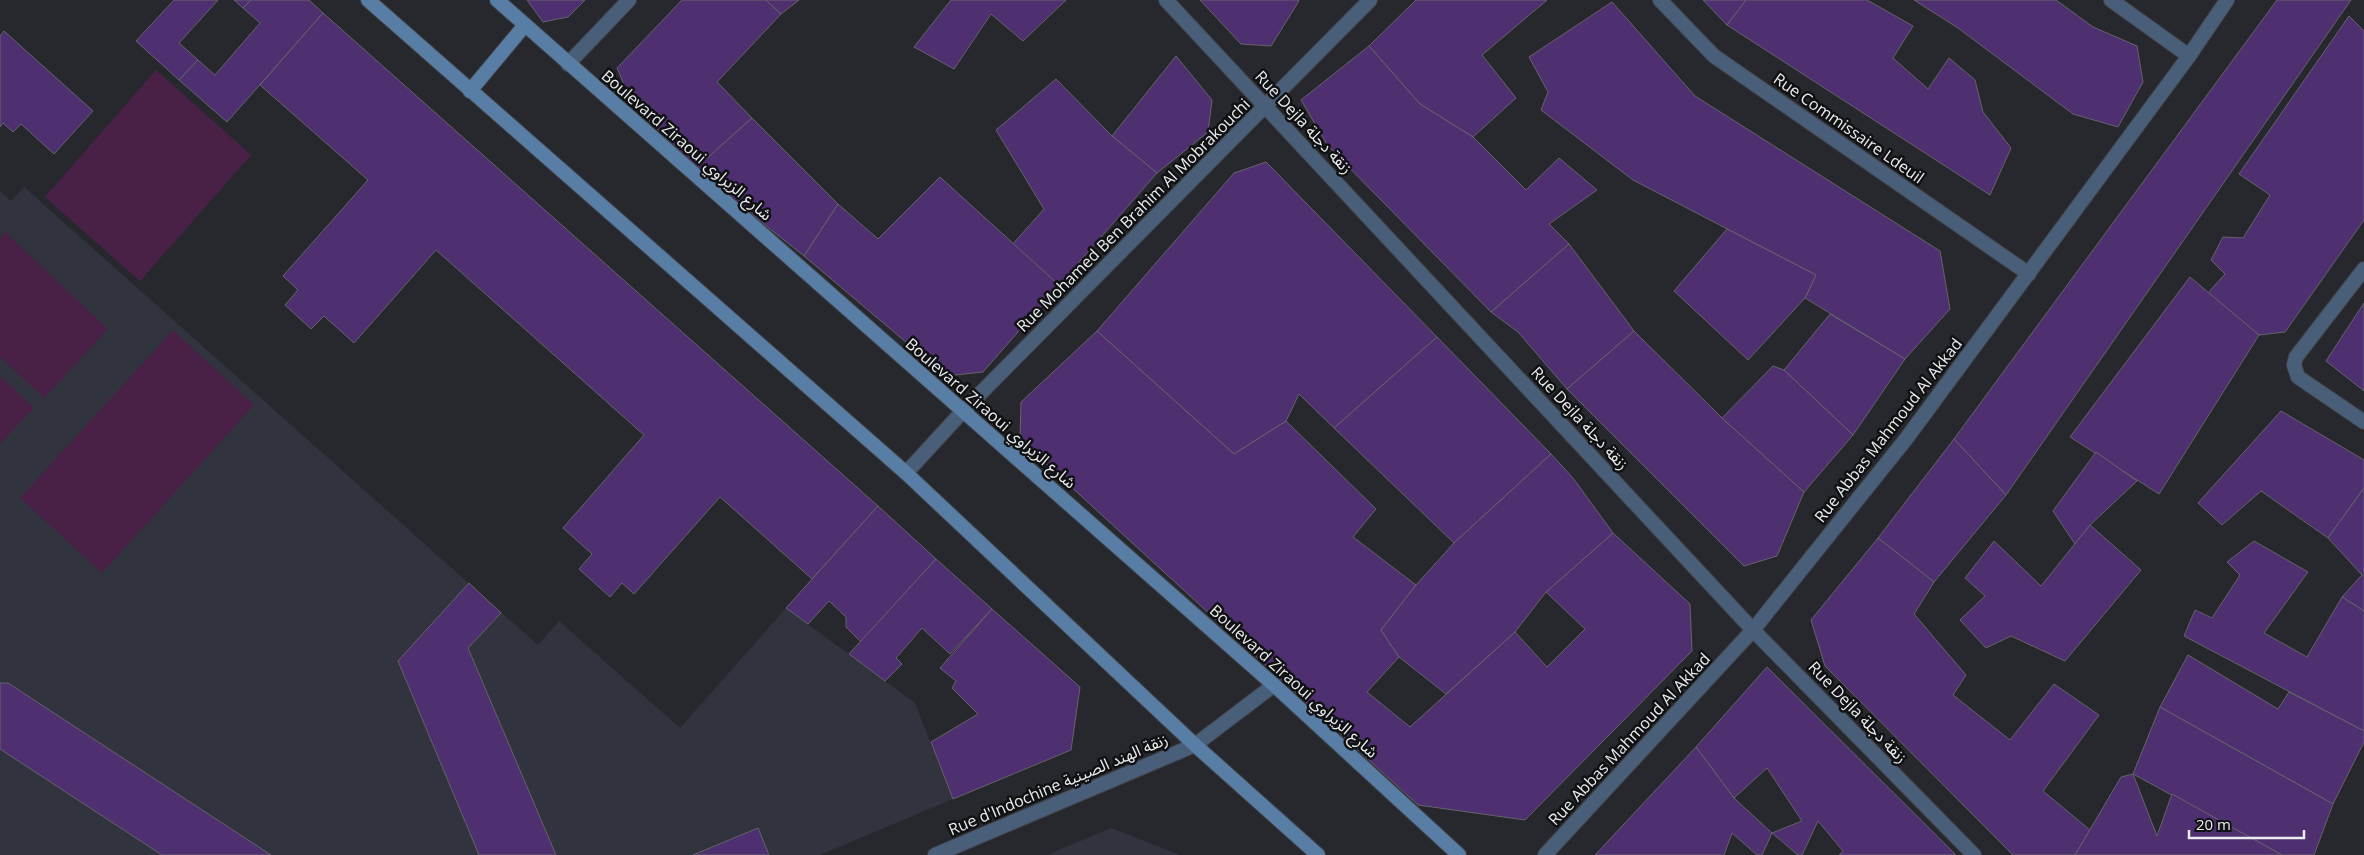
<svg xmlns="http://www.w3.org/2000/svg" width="2364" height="855" font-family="'Open Sans','Noto Sans Arabic',sans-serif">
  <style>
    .built { fill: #31333e }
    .green { fill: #492146 }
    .building { fill: #4e2f70; stroke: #66636a }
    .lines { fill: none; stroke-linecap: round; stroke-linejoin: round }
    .minor-casing { stroke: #424349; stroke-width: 16 }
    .secondary-casing { stroke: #424349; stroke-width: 16 }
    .minor { stroke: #495f79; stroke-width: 14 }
    .secondary { stroke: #597ea6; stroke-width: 14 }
    .labels { text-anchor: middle; stroke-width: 5; stroke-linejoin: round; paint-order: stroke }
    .street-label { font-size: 16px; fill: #ebecef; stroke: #101113 }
  </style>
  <rect width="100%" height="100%" fill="#27282e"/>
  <g class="built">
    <polygon points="24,187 538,645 559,621 680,728 786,608 915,703 953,799 820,855 0,855 0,191 11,201"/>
    <polygon points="1111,828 1180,855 1047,855"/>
  </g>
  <g class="green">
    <polygon points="156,70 251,155 140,281 45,197"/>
    <polygon points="5,232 108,329 44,398 0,357 0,238"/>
    <polygon points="173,330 254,405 102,573 20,498"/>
    <polygon points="0,376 34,408 0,444"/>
  </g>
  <g class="building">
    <polygon points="174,0 218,0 179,43 198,60 179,80 136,41"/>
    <polygon points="234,0 251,0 243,8"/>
    <polygon points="251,0 309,0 323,13 227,122 179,80 198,60 215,75 260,23 243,8"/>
    <polygon points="527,0 585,0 568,17 543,22"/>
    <polygon points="682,0 766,0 781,14 717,82 752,118 695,169 631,101 617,68"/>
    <polygon points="766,0 799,0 781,14"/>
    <polygon points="951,0 1066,0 1023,41 991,14 954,69 914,47"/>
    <polygon points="1200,0 1298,0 1299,1 1271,46 1241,44"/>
    <polygon points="1416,0 1547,0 1482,55 1516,98 1473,137 1420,104 1369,46"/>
    <polygon points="1703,0 1746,0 1727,25"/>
    <polygon points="1746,0 1867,0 1913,26 1893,58 1928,89 1949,58 1975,80 1983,112 2011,148 1990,195 1727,25"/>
    <polygon points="1914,0 2056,0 2093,27 2137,46 2143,82 2118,127 2073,114 1958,28"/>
    <polygon points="2277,0 2351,0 2006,495 1954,439"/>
    <polygon points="1612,2 1695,96 1940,251 1950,309 1905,359 1805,298 1816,275 1633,180 1541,110 1548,92 1529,57"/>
    <polygon points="323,13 878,506 812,579 720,497 634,594 622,583 610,597 579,569 592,554 563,528 644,435 436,250 354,343 324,316 311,329 285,305 298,290 283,276 368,180 260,85"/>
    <polygon points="2349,16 2364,31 2364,220 2285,332 2259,335 2208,293 2225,274 2211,260 2223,237 2243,238 2270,195 2239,174"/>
    <polygon points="4,31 93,111 54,154 21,124 13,132 3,123 0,127 0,36"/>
    <polygon points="1369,46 1420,104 1473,137 1526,190 1559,158 1597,190 1549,224 1569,244 1491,312 1328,146 1301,100"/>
    <polygon points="1176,56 1212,100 1208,132 1157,173 1112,136"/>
    <polygon points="1056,79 1112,136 1157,173 1059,285 1012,245 1044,209 996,130"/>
    <polygon points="752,118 838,204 804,256 695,169"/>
    <polygon points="1266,162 1437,337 1334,428 1299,394 1286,421 1234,454 1097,331 1234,173"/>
    <polygon points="940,177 1059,285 983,372 946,376 804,256 838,204 878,239"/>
    <polygon points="1727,229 1816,275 1805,298 1748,360 1674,291"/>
    <polygon points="1569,244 1634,331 1567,389 1518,332 1491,312"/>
    <polygon points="2190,277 2259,335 2159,494 2070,437"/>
    <polygon points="2364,303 2364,391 2326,361"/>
    <polygon points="1830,314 1905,359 1853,435 1784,370"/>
    <polygon points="1097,331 1234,454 1286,421 1376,509 1353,537 1416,585 1381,630 1399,657 1367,692 1410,727 1515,632 1547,667 1585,629 1546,592 1613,533 1690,604 1692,651 1525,820 1418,805 1020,440 1021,402"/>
    <polygon points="1634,331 1722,418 1804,492 1777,556 1744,566 1567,389"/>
    <polygon points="1437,337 1551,454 1454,543 1334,428"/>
    <polygon points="1773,366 1784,370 1853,435 1804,492 1722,418"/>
    <polygon points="2281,411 2364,460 2364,488 2328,538 2261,491 2222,525 2198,503"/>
    <polygon points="1954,439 2006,495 1934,582 1878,538"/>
    <polygon points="2096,452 2137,481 2090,525 2075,544 2053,511"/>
    <polygon points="1551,454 1573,478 1613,533 1546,592 1515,632 1446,694 1399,657 1381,630 1416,585 1454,543"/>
    <polygon points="2364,488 2364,611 2342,597 2362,575 2328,538"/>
    <polygon points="878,506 936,559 861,642 846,627 846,617 829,601 808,624 786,608"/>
    <polygon points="2090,525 2141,570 2065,661 2011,636 1986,648 1960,620 1985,596 1965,578 1994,541 2041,586"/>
    <polygon points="1878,538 1934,582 1914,614 1966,675 1953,695 2010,740 2054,684 2099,715 2043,791 2090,830 2075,855 2013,855 1825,666 1811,620"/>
    <polygon points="2254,541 2308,572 2264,633 2307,657 2342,597 2364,611 2364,731 2184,636 2195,610 2212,618 2240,575 2227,562"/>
    <polygon points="936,559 992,609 950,654 922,628 896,658 902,664 885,681 849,654"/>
    <polygon points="469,583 501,613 468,648 556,855 479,855 398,661"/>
    <polygon points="992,609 1080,687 1071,750 953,799 931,742 978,714 952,688 956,681 940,668"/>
    <polygon points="2188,655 2278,709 2289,692 2364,731 2364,742 2333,804 2160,707"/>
    <polygon points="1767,667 1956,855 1839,855 1843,851 1818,821 1802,855 1798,855 1772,833 1802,821 1767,768 1734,798 1696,747"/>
    <polygon points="0,683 8,683 271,855 162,855 0,749"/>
    <polygon points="2160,707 2333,804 2314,855 2282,855 2133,774"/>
    <polygon points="1696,747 1734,798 1772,833 1762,855 1757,855 1732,833 1724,855 1595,855"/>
    <polygon points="2133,774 2157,836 2172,794 2282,855 2075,855 2121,777"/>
    <polygon points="758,828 769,855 693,855"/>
  </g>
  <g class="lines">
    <g class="minor-casing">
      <g id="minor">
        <polyline points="1166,0 1753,630 1974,855"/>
        <polyline points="1660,0 1714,56 2029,274"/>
        <polyline points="2111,0 2189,56"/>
        <polyline points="568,64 629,0"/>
        <polyline points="2364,269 2296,357 2294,365 2298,377 2364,422"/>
        <polyline points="906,473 963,411 1370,0"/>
        <polyline points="935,855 1195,745 1274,685"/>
        <polyline points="1545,855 1753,630 1906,439 2189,56 2227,0"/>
      </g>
    </g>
    <g class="secondary-casing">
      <g id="secondary">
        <polyline points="368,0 906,473 1195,745 1318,855"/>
        <polyline points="497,0 1274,685 1459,855"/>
        <polyline points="470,91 525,25"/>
      </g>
    </g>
    <use href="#minor" class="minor"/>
    <use href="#secondary" class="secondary"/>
  </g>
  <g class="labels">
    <g class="street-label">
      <text transform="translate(1304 122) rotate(47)" y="6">Rue Dejla زنقة دجلة</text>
      <text transform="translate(1849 128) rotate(35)" y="6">Rue Commissaire Ldeuil</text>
      <text transform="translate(687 145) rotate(41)" y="6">Boulevard Ziraoui شارع الزيراوي</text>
      <text transform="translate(1133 215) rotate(-45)" y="6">Rue Mohamed Ben Brahim Al Mobrakouchi</text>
      <text transform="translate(991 413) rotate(41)" y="6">Boulevard Ziraoui شارع الزيراوي</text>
      <text transform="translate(1580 418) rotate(47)" y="6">Rue Dejla زنقة دجلة</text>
      <text transform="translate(1888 430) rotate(-52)" y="6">Rue Abbas Mahmoud Al Akkad</text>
      <text transform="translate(1294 681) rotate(42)" y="6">Boulevard Ziraoui شارع الزيراوي</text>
      <text transform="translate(1858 712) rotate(46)" y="6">Rue Dejla زنقة دجلة</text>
      <text transform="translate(1629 739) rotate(-47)" y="6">Rue Abbas Mahmoud Al Akkad</text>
      <text transform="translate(1058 784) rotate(-23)" y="6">Rue d'Indochine زنقة الهند الصينية</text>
    </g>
  </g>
  <path d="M2189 830v8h115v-8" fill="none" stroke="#ebecef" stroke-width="2.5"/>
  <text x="2196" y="830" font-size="15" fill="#ebecef" stroke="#101113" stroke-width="4" paint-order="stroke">20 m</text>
</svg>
